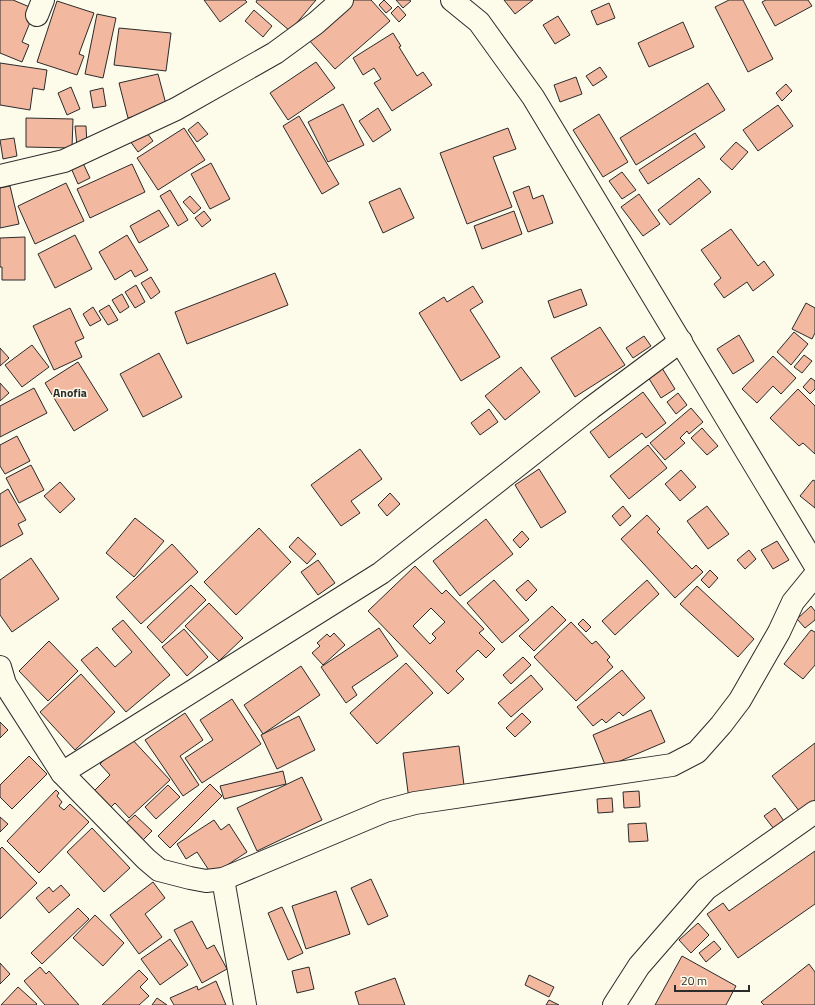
<svg xmlns="http://www.w3.org/2000/svg" width="815" height="1005" font-family="'Titillium Web',sans-serif">
  <style>
    .building { fill: #f2b8a0; stroke: #2b2b2b; fill-rule: evenodd }
    .lines { fill: none; stroke-linecap: round; stroke-linejoin: round }
    .minor-casing { stroke: #2b2b2b; stroke-width: 24 }
    .secondary-casing { stroke: #2b2b2b; stroke-width: 24 }
    .minor { stroke: #fdfbea; stroke-width: 22 }
    .secondary { stroke: #fdfbea; stroke-width: 22 }
    .labels { text-anchor: middle; stroke-width: 3; stroke-linejoin: round; paint-order: stroke }
    .quarter-label { font-size: 12px; font-weight: bold; fill: #2b2b2b; stroke: #fdfbea }
  </style>
  <rect width="100%" height="100%" fill="#fdfbea"/>
  <g class="building">
    <polygon points="0,0 13,0 32,8 31,20 22,42 29,45 22,62 0,53"/>
    <polygon points="204,0 245,0 247,2 220,22"/>
    <polygon points="257,0 316,0 290,31 256,2"/>
    <polygon points="353,0 371,0 390,21 335,69 308,39"/>
    <polygon points="384,0 392,8 386,13 379,5"/>
    <polygon points="396,0 409,0 411,1 403,8"/>
    <polygon points="504,0 533,0 515,14"/>
    <polygon points="729,0 743,0 773,59 748,72 715,7"/>
    <polygon points="766,0 808,0 812,6 775,26 762,2"/>
    <polygon points="57,1 94,13 79,54 84,56 77,75 37,62"/>
    <polygon points="609,3 615,18 597,25 591,11"/>
    <polygon points="398,6 406,15 399,22 391,13"/>
    <polygon points="254,10 272,26 263,37 245,21"/>
    <polygon points="97,14 116,18 103,78 85,74"/>
    <polygon points="558,16 570,35 555,44 543,25"/>
    <polygon points="683,22 694,47 649,67 638,43"/>
    <polygon points="119,28 171,33 166,71 114,65"/>
    <polygon points="393,33 401,46 399,47 417,76 423,72 432,85 392,111 374,83 381,79 374,68 363,75 353,58"/>
    <polygon points="316,62 335,88 288,120 270,93"/>
    <polygon points="0,63 47,70 44,90 33,88 30,110 0,105"/>
    <polygon points="600,67 607,77 593,86 586,76"/>
    <polygon points="158,74 167,108 128,118 119,83"/>
    <polygon points="576,77 582,94 560,102 554,85"/>
    <polygon points="708,83 725,110 636,165 620,138"/>
    <polygon points="786,84 792,91 782,101 776,93"/>
    <polygon points="71,87 80,109 67,115 58,93"/>
    <polygon points="103,88 106,106 93,108 90,91"/>
    <polygon points="343,104 364,145 328,162 308,122"/>
    <polygon points="778,105 793,126 758,151 743,130"/>
    <polygon points="378,108 391,130 373,142 359,121"/>
    <polygon points="599,114 628,162 603,177 573,130"/>
    <polygon points="299,116 339,184 322,194 283,126"/>
    <polygon points="26,118 73,119 72,148 26,147"/>
    <polygon points="198,122 208,134 197,142 188,130"/>
    <polygon points="75,126 86,126 87,145 77,146"/>
    <polygon points="184,128 205,160 158,190 137,158"/>
    <polygon points="508,128 516,149 493,157 512,207 467,224 440,153"/>
    <polygon points="145,130 153,141 138,152 130,141"/>
    <polygon points="695,133 705,147 648,184 639,170"/>
    <polygon points="14,138 17,156 3,159 0,140"/>
    <polygon points="736,142 748,152 732,170 720,159"/>
    <polygon points="83,163 90,178 78,184 71,168"/>
    <polygon points="211,163 230,199 210,209 191,174"/>
    <polygon points="132,164 145,192 90,218 77,189"/>
    <polygon points="622,172 636,190 622,199 609,181"/>
    <polygon points="699,178 711,192 670,225 658,210"/>
    <polygon points="66,183 84,221 35,244 18,206"/>
    <polygon points="10,186 19,224 0,228 0,188"/>
    <polygon points="529,186 533,199 543,195 553,223 528,232 513,192"/>
    <polygon points="400,188 414,218 383,233 369,202"/>
    <polygon points="170,190 188,220 178,226 160,196"/>
    <polygon points="639,194 660,224 643,236 621,207"/>
    <polygon points="190,196 201,208 194,214 183,202"/>
    <polygon points="159,210 169,226 139,243 130,226"/>
    <polygon points="204,211 211,220 202,227 195,218"/>
    <polygon points="514,211 522,234 482,249 474,226"/>
    <polygon points="731,229 758,266 764,261 774,275 753,291 747,282 724,298 714,284 721,278 701,250"/>
    <polygon points="75,235 92,269 55,288 38,254"/>
    <polygon points="127,235 148,270 135,277 131,270 115,280 99,252"/>
    <polygon points="25,237 25,280 2,280 2,267 0,267 0,238"/>
    <polygon points="275,273 288,305 187,344 175,312"/>
    <polygon points="151,277 160,292 151,299 141,283"/>
    <polygon points="136,285 145,302 135,308 125,292"/>
    <polygon points="473,286 483,302 470,310 500,357 461,381 419,313 444,297 447,302"/>
    <polygon points="581,289 587,305 554,318 548,301"/>
    <polygon points="122,294 129,307 120,313 112,300"/>
    <polygon points="806,303 815,308 815,333 812,339 792,329"/>
    <polygon points="109,305 118,320 108,325 99,311"/>
    <polygon points="93,307 101,320 90,326 83,314"/>
    <polygon points="70,308 84,338 75,342 82,357 54,370 33,326"/>
    <polygon points="600,327 625,365 575,397 551,358"/>
    <polygon points="794,332 808,344 791,365 777,352"/>
    <polygon points="739,335 754,361 733,374 717,349"/>
    <polygon points="644,336 651,346 633,358 626,348"/>
    <polygon points="32,345 49,367 22,387 5,365"/>
    <polygon points="0,348 9,358 0,366"/>
    <polygon points="159,353 182,397 143,417 120,374"/>
    <polygon points="804,355 812,361 802,373 794,367"/>
    <polygon points="773,356 796,378 781,394 773,386 757,403 742,389"/>
    <polygon points="78,362 108,410 74,431 45,383"/>
    <polygon points="521,367 540,392 505,420 485,396"/>
    <polygon points="662,368 675,389 661,398 648,377"/>
    <polygon points="811,378 815,381 815,389 810,394 803,387"/>
    <polygon points="0,383 9,393 0,401"/>
    <polygon points="34,388 47,413 0,437 0,406"/>
    <polygon points="798,389 815,406 815,454 803,443 799,446 770,418"/>
    <polygon points="643,392 666,423 646,438 642,433 609,458 590,432"/>
    <polygon points="678,393 687,405 676,414 667,402"/>
    <polygon points="691,408 703,422 689,434 687,431 680,438 685,443 665,460 650,443"/>
    <polygon points="489,409 498,422 480,435 471,423"/>
    <polygon points="702,428 718,446 707,455 691,438"/>
    <polygon points="17,436 30,461 5,474 0,466 0,445"/>
    <polygon points="648,445 667,468 629,499 610,476"/>
    <polygon points="360,449 382,479 351,501 360,513 341,526 311,485"/>
    <polygon points="31,465 44,490 19,503 6,478"/>
    <polygon points="539,469 566,512 541,528 515,485"/>
    <polygon points="681,470 696,487 680,501 665,484"/>
    <polygon points="813,480 815,481 815,508 800,496"/>
    <polygon points="60,482 75,499 60,513 44,496"/>
    <polygon points="8,489 26,520 18,524 23,534 0,547 0,494"/>
    <polygon points="390,493 400,504 387,516 378,505"/>
    <polygon points="623,506 631,516 620,526 612,516"/>
    <polygon points="707,506 729,534 708,549 687,521"/>
    <polygon points="647,515 660,529 657,532 692,569 696,565 703,572 675,598 621,539"/>
    <polygon points="135,518 164,541 134,577 106,553"/>
    <polygon points="486,519 513,554 460,596 433,561"/>
    <polygon points="259,528 291,562 236,615 204,582"/>
    <polygon points="522,531 529,539 520,548 513,540"/>
    <polygon points="298,537 316,554 307,564 289,547"/>
    <polygon points="777,541 789,560 773,569 761,550"/>
    <polygon points="172,544 198,572 141,624 116,597"/>
    <polygon points="749,550 756,559 745,569 737,560"/>
    <polygon points="31,558 59,599 12,632 0,615 0,580"/>
    <polygon points="318,560 335,583 318,595 301,572"/>
    <path d="M415 566 442 594 446 590 484 629 479 633 495 649 486 658 478 650 456 671 464 679 448 694 368 611ZM431 608 445 622 432 634 436 638 430 644 413 626Z"/>
    <polygon points="710,570 718,578 709,588 701,580"/>
    <polygon points="494,580 529,620 502,643 467,603"/>
    <polygon points="528,580 537,590 526,601 516,590"/>
    <polygon points="647,580 659,594 615,635 602,621"/>
    <polygon points="191,585 206,600 162,643 147,627"/>
    <polygon points="697,586 754,639 738,657 680,604"/>
    <polygon points="209,603 243,638 219,661 185,626"/>
    <polygon points="552,606 566,620 534,651 519,636"/>
    <polygon points="811,606 815,611 815,620 805,628 797,619"/>
    <polygon points="583,619 591,627 586,632 578,624"/>
    <polygon points="123,620 170,675 126,712 81,660 97,647 115,667 132,652 112,629"/>
    <polygon points="571,622 592,644 596,641 610,657 607,660 613,667 576,701 534,657"/>
    <polygon points="379,628 398,656 352,687 357,695 346,703 321,667"/>
    <polygon points="184,629 208,657 187,676 162,647"/>
    <polygon points="811,630 815,632 815,665 803,679 784,664"/>
    <polygon points="334,633 345,645 323,665 312,653 320,646 317,643 327,634 330,637"/>
    <polygon points="49,641 78,671 48,701 19,671"/>
    <polygon points="523,657 531,665 511,684 503,675"/>
    <polygon points="406,663 433,693 377,744 350,713"/>
    <polygon points="301,666 320,695 263,734 244,705"/>
    <polygon points="622,670 645,698 623,716 619,712 606,723 602,719 593,726 577,707"/>
    <polygon points="81,674 115,712 75,750 40,712"/>
    <polygon points="531,675 543,689 511,717 498,703"/>
    <polygon points="232,699 261,744 202,783 185,758 213,740 200,720"/>
    <polygon points="651,710 665,742 606,767 593,735"/>
    <polygon points="185,713 203,740 180,756 199,785 183,796 145,740"/>
    <polygon points="522,713 531,722 515,737 506,728"/>
    <polygon points="299,716 315,750 277,769 261,735"/>
    <polygon points="0,722 8,730 0,738"/>
    <polygon points="129,736 170,780 129,818 115,803 108,810 92,793 110,775 100,764"/>
    <polygon points="815,743 815,800 800,812 772,776"/>
    <polygon points="459,746 465,793 409,800 403,753"/>
    <polygon points="29,756 47,774 12,809 0,797 0,785"/>
    <polygon points="283,771 286,784 224,799 220,786"/>
    <polygon points="302,777 322,820 257,851 237,808"/>
    <polygon points="210,784 222,796 170,848 158,836"/>
    <polygon points="168,785 180,797 156,819 145,807"/>
    <polygon points="56,790 59,793 57,796 62,802 59,806 64,810 70,804 89,822 39,873 7,841"/>
    <polygon points="639,791 640,807 624,808 623,792"/>
    <polygon points="612,798 613,812 598,813 597,799"/>
    <polygon points="775,808 784,821 774,829 764,816"/>
    <polygon points="135,815 152,831 141,842 124,825"/>
    <polygon points="0,817 8,824 0,832"/>
    <polygon points="214,820 221,830 229,824 247,852 212,875 197,852 186,859 177,844"/>
    <polygon points="646,823 648,841 629,842 628,824"/>
    <polygon points="92,828 130,868 104,892 67,852"/>
    <polygon points="2,847 37,883 0,919 0,849"/>
    <polygon points="815,851 815,904 738,958 707,914 723,903 729,911"/>
    <polygon points="371,879 388,916 368,925 351,888"/>
    <polygon points="153,882 165,898 145,914 162,937 139,954 110,915"/>
    <polygon points="61,885 70,895 49,913 36,898 49,887 53,892"/>
    <polygon points="336,891 350,934 306,949 292,906"/>
    <polygon points="282,907 303,953 288,960 268,913"/>
    <polygon points="78,908 89,919 42,964 31,953"/>
    <polygon points="95,915 124,943 103,966 73,938"/>
    <polygon points="192,921 207,949 214,945 227,969 202,983 174,930"/>
    <polygon points="698,923 709,935 691,953 679,940"/>
    <polygon points="170,939 188,965 160,985 141,959"/>
    <polygon points="714,941 721,949 706,962 699,953"/>
    <polygon points="682,956 736,986 726,1005 655,1005"/>
    <polygon points="0,963 10,974 0,984"/>
    <polygon points="809,964 815,972 815,1005 764,1005 761,1002"/>
    <polygon points="40,967 46,974 49,971 79,1005 45,1005 24,981"/>
    <polygon points="309,967 314,989 297,993 292,971"/>
    <polygon points="139,970 148,979 140,987 149,996 139,1005 102,1005"/>
    <polygon points="529,975 554,987 549,997 525,985"/>
    <polygon points="395,978 405,1005 359,1005 355,992"/>
    <polygon points="216,981 226,1005 174,1005 170,998 197,986 198,990"/>
    <polygon points="18,987 37,1004 36,1005 1,1005"/>
    <polygon points="157,998 167,1005 152,1005"/>
    <polygon points="549,1000 559,1005 546,1005"/>
  </g>
  <g class="lines">
    <g class="minor-casing">
      <g id="minor">
        <polyline points="37,15 43,0"/>
        <polyline points="0,176 64,161 176,109 275,53 316,23 342,0"/>
        <polyline points="0,667 5,684 62,773 146,859 159,870 190,878 206,881 223,879 385,811 415,803 672,765 697,752 721,725 740,700 779,632 793,602 815,575"/>
        <polyline points="62,773 381,573 591,408 681,341"/>
        <polyline points="223,879 245,1005"/>
        <polyline points="614,1005 639,966 706,889 815,812"/>
      </g>
    </g>
    <g class="secondary-casing">
      <polyline id="secondary" points="452,0 479,22 533,97 815,565"/>
    </g>
    <use href="#minor" class="minor"/>
    <use href="#secondary" class="secondary"/>
  </g>
  <g class="labels">
    <g class="quarter-label">
      <text x="70" y="397">Anofia</text>
    </g>
  </g>
  <path d="M675 985v6h74v-6" fill="none" stroke="#2b2b2b" stroke-width="2"/>
  <text x="681" y="985" font-size="12" fill="#2b2b2b" stroke="#fdfbea" stroke-width="3" paint-order="stroke">20 m</text>
</svg>
